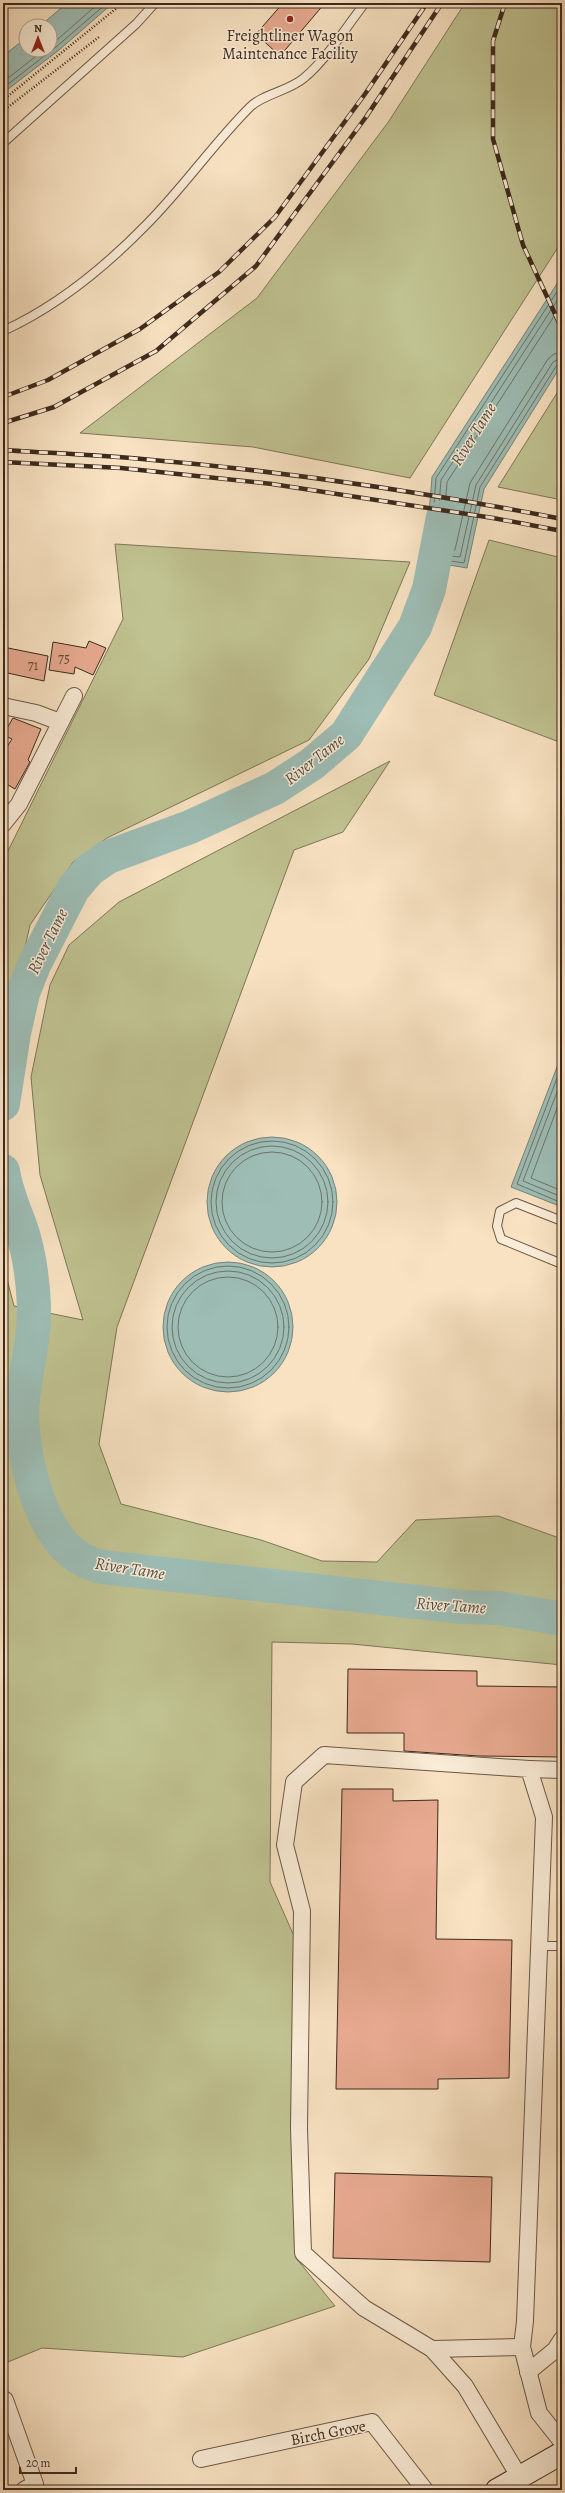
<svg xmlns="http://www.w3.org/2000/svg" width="565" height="2493" font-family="Alegreya,serif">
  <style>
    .green { fill: #c0c291; stroke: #7e7657 }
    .water { fill: #9dbdb5; stroke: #778278 }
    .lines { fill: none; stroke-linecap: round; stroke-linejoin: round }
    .shore { stroke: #6d7369; stroke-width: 1 }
    .river { stroke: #9dbdb5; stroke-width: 34 }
    .building { fill: #e8aa91; stroke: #3d291d }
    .lane-casing { stroke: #6c5746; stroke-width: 10 }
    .street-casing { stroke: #6c5746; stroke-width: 18 }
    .secondary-casing { stroke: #3d291d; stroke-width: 24 }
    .path { stroke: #3d291d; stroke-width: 2.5; stroke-dasharray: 1 2; stroke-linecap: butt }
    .lane { stroke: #faecd7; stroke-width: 8 }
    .street { stroke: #faecd7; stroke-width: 16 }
    .secondary { stroke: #faecd7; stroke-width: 22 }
    .rail-casing { stroke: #3d291d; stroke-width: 4.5 }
    .rail { stroke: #faecd7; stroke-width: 3; stroke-dasharray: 9; stroke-linecap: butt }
    .poi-dot { fill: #8f2418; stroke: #faecd7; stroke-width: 1.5 }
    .labels { text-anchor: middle; stroke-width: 3; stroke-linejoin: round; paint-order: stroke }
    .number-label { font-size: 14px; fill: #68493a }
    .poi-label { font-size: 16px; fill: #3d291d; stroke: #faecd7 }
    .street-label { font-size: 16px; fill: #3d291d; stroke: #faecd7 }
    .water-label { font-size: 17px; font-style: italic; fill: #554e43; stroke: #faecd7 }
  </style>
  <rect width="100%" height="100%" fill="#f8e2c2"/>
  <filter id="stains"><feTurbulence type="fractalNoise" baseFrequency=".005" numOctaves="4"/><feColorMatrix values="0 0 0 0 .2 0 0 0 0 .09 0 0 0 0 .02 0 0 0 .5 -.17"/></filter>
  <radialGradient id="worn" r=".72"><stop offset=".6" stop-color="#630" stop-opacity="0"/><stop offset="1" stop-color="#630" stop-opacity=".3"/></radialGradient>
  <g class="green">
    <polygon points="465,3 562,3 562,241 410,478 253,447 80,433 257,298 389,121"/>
    <polygon points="562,385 562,500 498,487"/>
    <polygon points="489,540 562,558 562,743 434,695"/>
    <polygon points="115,544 410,562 369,659 309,740 107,838 73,862 30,925 3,1047 3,861 123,619"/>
    <polygon points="390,761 343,832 294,850 117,1327 99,1444 121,1504 261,1540 322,1561 377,1562 416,1520 498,1516 562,1539 562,1665 352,1644 272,1642 270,1882 294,1936 296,2258 335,2306 183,2357 42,2348 3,2364 3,1264 14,1306 83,1320 40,1175 31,1077 50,985 69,945 119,902"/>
  </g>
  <g class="water">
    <polygon points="67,3 113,3 59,50 3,93 3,56 26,38 26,50 50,50 50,26 40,26"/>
    <polygon points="562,276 562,364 484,489 467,568 425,561 432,477"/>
    <polygon points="562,1054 562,1207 511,1187"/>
    <circle cx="272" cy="1202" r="65"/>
    <circle cx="228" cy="1327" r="65"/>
  </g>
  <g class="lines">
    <g class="shore">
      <polyline points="50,46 99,3"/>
      <polyline points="3,82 44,50"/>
      <polyline points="3,88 56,47 107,3"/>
      <polyline points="562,284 436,478 430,558 464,563 480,487 557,365 562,363"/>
      <polyline points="562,293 441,480 435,554 460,557 476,485 553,362 562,358"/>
      <polyline points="562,304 447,482 442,549 455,550 470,483 548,359 554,354 562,352"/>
      <polyline points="562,1065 517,1184 562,1203"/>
      <polyline points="562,1079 523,1181 562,1197"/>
      <polyline points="562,1095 531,1178 562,1191"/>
      <circle cx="272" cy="1202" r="61"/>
      <circle cx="272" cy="1202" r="56"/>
      <circle cx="272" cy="1202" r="50"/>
      <circle cx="228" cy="1327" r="61"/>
      <circle cx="228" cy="1327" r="56"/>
      <circle cx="228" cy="1327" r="50"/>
    </g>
    <g class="river">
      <polyline points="3,1104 14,1033 23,993 34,965 73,889 89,870 108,857 190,827 275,788 312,764 346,735 415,627 429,589 443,517"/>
      <path d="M3 1171C6 1191 14 1209 21 1228 29 1252 33 1282 34 1306 35 1338 26 1368 23 1399 18 1442 36 1521 70 1551 79 1559 90 1564 102 1567L462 1607 499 1608 562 1619"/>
    </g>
  </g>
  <g class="building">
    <polygon points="283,3 325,3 280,56 256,34"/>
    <polygon points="89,641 106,648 93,675 75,667 74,674 49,670 53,642 86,648"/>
    <polygon points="3,647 48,656 44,681 3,672"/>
    <polygon points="13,718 41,729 28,760 30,762 15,789 3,782 3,753 12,739 3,735"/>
    <polygon points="348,1669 477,1671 477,1686 562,1687 562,1757 479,1756 404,1751 404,1733 347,1733"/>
    <polygon points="342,1789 393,1789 393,1801 438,1800 436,1939 512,1940 509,2078 438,2079 438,2089 336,2089"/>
    <polygon points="335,2173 492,2177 490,2262 333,2258"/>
  </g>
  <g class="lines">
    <g class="lane-casing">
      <g id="lane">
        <polyline points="3,143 136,24 155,3"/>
        <path d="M3 331C58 306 104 268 146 225 183 188 213 144 250 107 263 94 289 91 304 78 328 58 346 27 365 3"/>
        <polyline points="562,1221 516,1203 500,1211 497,1226 501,1239 562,1264"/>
        <polyline points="539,1946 562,1946"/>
      </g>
    </g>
    <g class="street-casing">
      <g id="street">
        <polyline points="3,706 36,713 60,722"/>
        <polyline points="3,824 19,804 74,696"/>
        <polyline points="529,1769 562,1770"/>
        <polyline points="432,2349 522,2347"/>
        <polyline points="528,2372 555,2350 562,2339"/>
        <polyline points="5,2400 35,2484 24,2490"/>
        <polyline points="201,2459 372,2422 425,2490"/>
        <polyline points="520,2478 465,2386 432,2349 364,2308 303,2253 299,2128 302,1911 285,1845 294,1782 324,1755 529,1769 544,1817 525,2321 522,2347 539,2413 562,2442"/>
      </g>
    </g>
    <g class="secondary-casing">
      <polyline id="secondary" points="497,2490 562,2453"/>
    </g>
    <g class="path">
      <polyline points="3,100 123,3"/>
      <polyline points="3,111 99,37"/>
    </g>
    <use href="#lane" class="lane"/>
    <use href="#street" class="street"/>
    <use href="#secondary" class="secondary"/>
    <g class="rail-casing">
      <g id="rail">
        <polyline points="505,3 493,41 493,139 523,245 562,329"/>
        <polyline points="3,397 48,380 140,329 219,272 275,217 365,94 427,3"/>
        <polyline points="3,423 54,407 156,351 256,266 366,117 442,3"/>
        <path d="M3 450C49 453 96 455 142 459 283 471 424 492 562 519"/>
        <polyline points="3,462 121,468 272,484 493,518 562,531"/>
      </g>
    </g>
    <use href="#rail" class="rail"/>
  </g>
  <circle class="poi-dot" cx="290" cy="19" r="4"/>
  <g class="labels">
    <g class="number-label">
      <text x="64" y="663">75</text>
      <text x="33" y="670">71</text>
    </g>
    <g class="poi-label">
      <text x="290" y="41">Freightliner Wagon<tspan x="290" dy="18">Maintenance Facility</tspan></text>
    </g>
    <g class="street-label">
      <text transform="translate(328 2432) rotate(-11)" y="6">Birch Grove</text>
    </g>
    <g class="water-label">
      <text transform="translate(473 434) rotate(-58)" y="6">River Tame</text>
      <text transform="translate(314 759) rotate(-38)" y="6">River Tame</text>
      <text transform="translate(47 941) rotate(-64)" y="6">River Tame</text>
      <text transform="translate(130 1568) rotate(9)" y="6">River Tame</text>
      <text transform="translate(451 1605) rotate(4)" y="6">River Tame</text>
    </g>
  </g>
  <rect width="565" height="2493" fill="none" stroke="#f8e2c2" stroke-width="16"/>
  <rect x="4" y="4" width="557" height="2485" fill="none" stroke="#3d291d" stroke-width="2"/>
  <rect x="8" y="8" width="549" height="2477" fill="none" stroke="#3d291d"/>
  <g transform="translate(38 38)"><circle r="19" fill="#faecd7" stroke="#ae9e8d"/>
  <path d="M0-3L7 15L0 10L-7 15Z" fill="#8f2418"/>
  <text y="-6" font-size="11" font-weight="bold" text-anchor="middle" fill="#3d291d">N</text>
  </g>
  <path d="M20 2467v6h56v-6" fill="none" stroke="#3d291d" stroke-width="2"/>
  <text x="26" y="2467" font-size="12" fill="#3d291d" stroke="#faecd7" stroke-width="3" paint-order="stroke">20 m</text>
  <rect width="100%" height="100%" filter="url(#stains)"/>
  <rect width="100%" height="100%" fill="url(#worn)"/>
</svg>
